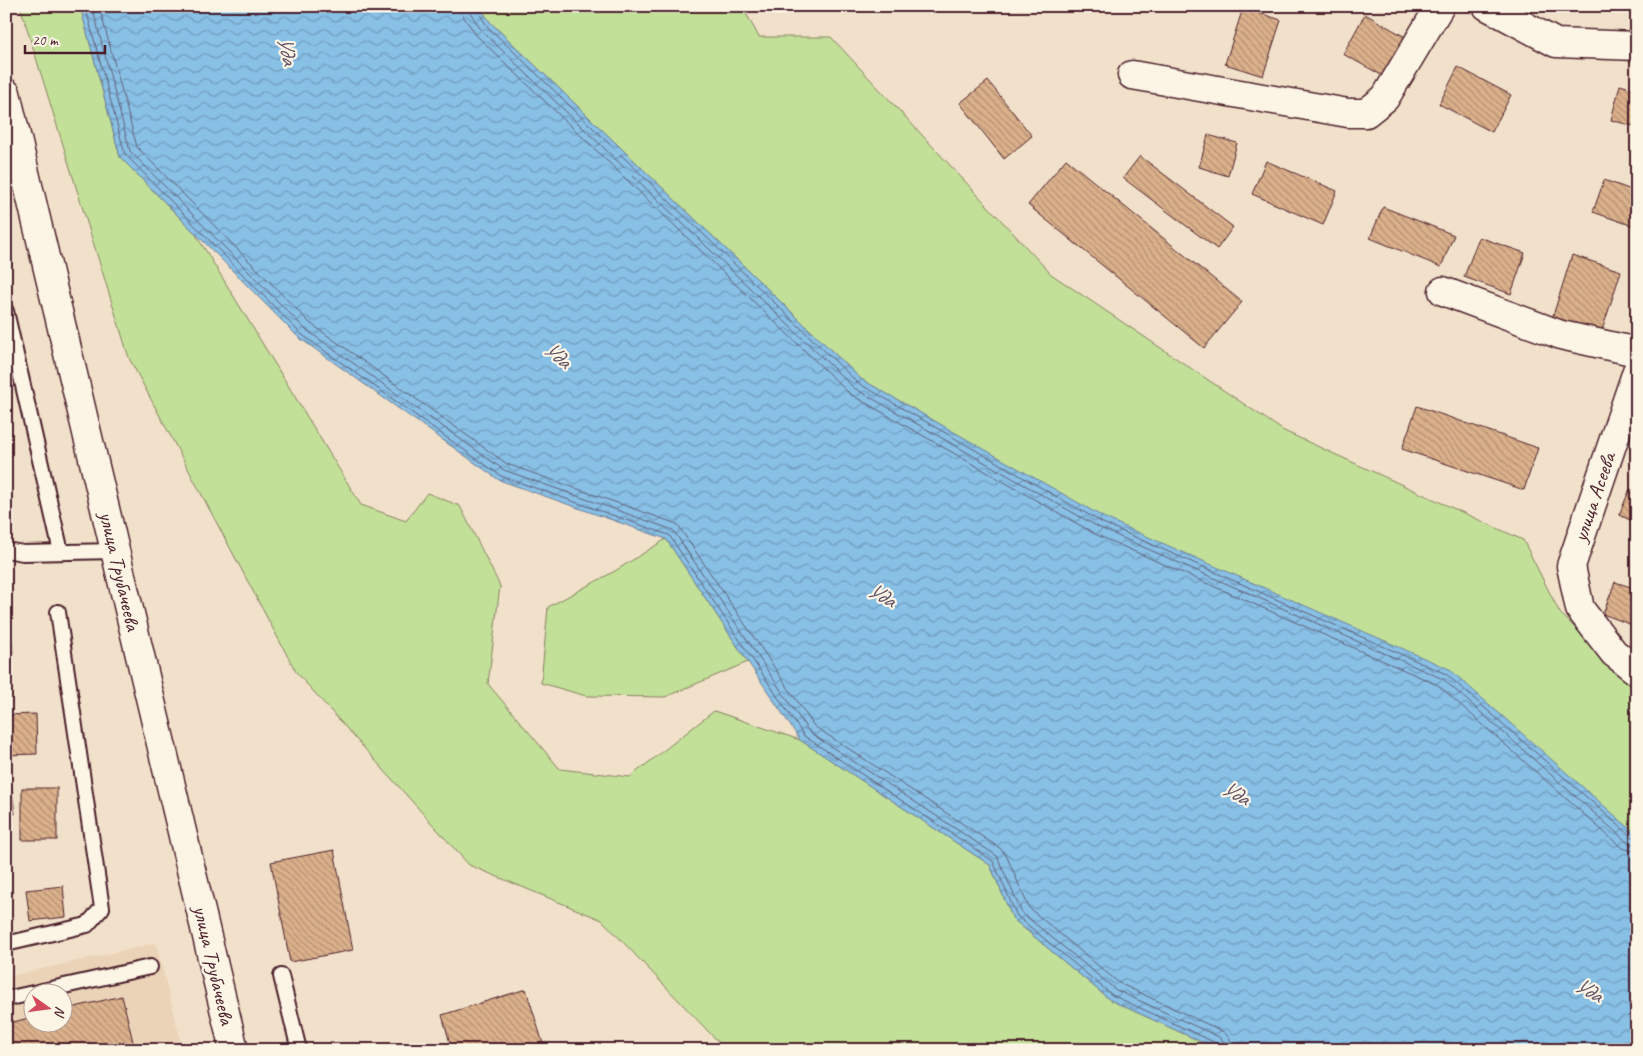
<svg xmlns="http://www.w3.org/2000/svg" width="1643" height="1056" font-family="Caveat,sans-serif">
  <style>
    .built { fill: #ebd3b7; fill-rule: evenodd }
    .green { fill: #c2e098; stroke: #868062 }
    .water { fill: url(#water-waves); stroke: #6f809b }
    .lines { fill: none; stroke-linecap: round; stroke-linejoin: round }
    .shore { stroke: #635f76; stroke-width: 1 }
    .building { fill: url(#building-back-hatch); stroke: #4a1f2b }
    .service-casing { stroke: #4a1f2b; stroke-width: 18 }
    .minor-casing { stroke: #4a1f2b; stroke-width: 31 }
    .secondary-casing { stroke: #4a1f2b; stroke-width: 31 }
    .service { stroke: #fcf5e5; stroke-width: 14 }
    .minor { stroke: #fcf5e5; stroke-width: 28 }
    .secondary { stroke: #fcf5e5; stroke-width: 28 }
    .labels { text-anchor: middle; stroke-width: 4.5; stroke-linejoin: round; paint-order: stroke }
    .street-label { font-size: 21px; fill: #4a1f2b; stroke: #fcf5e5 }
    .water-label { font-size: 22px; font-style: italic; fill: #5d4f63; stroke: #fcf5e5 }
  </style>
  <defs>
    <pattern id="water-waves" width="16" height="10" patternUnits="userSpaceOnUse" patternTransform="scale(1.25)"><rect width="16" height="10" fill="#88c0e6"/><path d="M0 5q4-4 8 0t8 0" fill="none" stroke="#719bbb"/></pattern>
    <pattern id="building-back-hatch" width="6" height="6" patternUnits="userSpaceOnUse" patternTransform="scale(1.25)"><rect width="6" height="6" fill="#dbb18b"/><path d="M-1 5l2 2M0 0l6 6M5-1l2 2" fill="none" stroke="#b48f72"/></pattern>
  </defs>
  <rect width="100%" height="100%" fill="#f2e1ca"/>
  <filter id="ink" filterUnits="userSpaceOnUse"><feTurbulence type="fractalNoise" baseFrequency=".02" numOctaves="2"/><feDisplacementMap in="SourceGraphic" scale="10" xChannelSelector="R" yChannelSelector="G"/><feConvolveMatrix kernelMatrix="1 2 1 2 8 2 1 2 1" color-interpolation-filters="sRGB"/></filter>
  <g filter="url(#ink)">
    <path class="built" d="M156 943 183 1050H6V977ZM32 994H62V1024H32Z"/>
    <g class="green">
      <polygon points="20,6 80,6 120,157 195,233 361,505 406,521 427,493 460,506 500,586 488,684 560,769 630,777 714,711 800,740 990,865 1013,919 1110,1000 1219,1050 726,1050 602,920 469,865 296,672 129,358"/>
      <polygon points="479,6 742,6 759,37 831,37 1051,274 1284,431 1523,540 1560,613 1637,689 1637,835 1600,803 861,379 490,22"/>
      <polygon points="666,539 748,662 665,697 586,696 541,683 548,607 615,571"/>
    </g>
    <polygon class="water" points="80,6 479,6 490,22 861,379 1105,518 1449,669 1637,835 1637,1050 1219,1050 1110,1000 1013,919 990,865 800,740 666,539 499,480 298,337 120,157"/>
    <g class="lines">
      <g class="shore">
        <polyline points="85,6 125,154 301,334 501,476 669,535 804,736 993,861 1017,916 1112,995 1216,1043 1219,1050"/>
        <polyline points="92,6 130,151 305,329 504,470 673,530 809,732 997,856 1022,913 1116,990 1219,1037 1224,1042 1225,1050"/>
        <polyline points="99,6 137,147 310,323 507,464 677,524 814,726 1001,849 1007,857 1029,908 1119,983 1224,1032 1230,1039 1233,1050"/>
        <polyline points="461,6 463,16 477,36 850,394 1097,535 1438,685 1622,848 1637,852"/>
        <polyline points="469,6 471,14 482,31 854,388 1100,528 1443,679 1627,842 1637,845"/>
        <polyline points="475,6 487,26 858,383 1103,523 1446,674 1632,837 1637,838"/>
      </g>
    </g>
    <g class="building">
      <polygon points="1243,8 1281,20 1263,76 1225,64"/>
      <polygon points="1365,14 1407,38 1385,77 1343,54"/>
      <polygon points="1458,67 1511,95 1492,132 1439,104"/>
      <polygon points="988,81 1032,136 1004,159 960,103"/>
      <polygon points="1620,85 1637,90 1637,127 1611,120"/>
      <polygon points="1208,135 1237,143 1228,176 1199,167"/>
      <polygon points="1140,156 1233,227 1217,249 1123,178"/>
      <polygon points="1066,159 1242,302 1204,348 1028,205"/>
      <polygon points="1266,161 1337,191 1323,225 1252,194"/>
      <polygon points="1604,180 1637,192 1636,227 1593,212"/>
      <polygon points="1383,207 1454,235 1441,267 1370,238"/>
      <polygon points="1479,237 1525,253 1511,294 1464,277"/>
      <polygon points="1572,255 1621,271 1600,337 1551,322"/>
      <polygon points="1417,406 1538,448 1524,490 1402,449"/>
      <polygon points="1630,489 1637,492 1637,523 1619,515"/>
      <polygon points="1615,582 1637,589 1637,627 1603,614"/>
      <polygon points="6,615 9,615 13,653 6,654"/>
      <polygon points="36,714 37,754 6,755 6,715"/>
      <polygon points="6,785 11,785 15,814 6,815"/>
      <rect x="22" y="788" width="35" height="52"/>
      <polygon points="334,850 353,950 290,962 271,862"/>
      <polygon points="63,886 66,917 30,921 26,890"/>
      <polygon points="526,989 545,1050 452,1050 442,1015"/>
      <polygon points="122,996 135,1050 6,1050 6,1024 32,1017 32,1024 62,1024 62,1010"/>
    </g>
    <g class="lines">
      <g class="service-casing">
        <g id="service">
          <polyline points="6,311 61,552"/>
          <polyline points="6,550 23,553 115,551"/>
          <polyline points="6,944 87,925 102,908 58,612"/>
          <polyline points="281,976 299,1050"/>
          <polyline points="6,999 150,967"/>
        </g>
      </g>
      <g class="minor-casing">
        <g id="minor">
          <polyline points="1487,6 1556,43 1637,46"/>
          <polyline points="1132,75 1348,113 1366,113 1385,98 1440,6"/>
          <polyline points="1443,291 1561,335 1637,352"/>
          <polyline points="1637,371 1571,566 1580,609 1614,653 1637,671"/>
        </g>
      </g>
      <g class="secondary-casing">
        <polyline id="secondary" points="6,93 234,1050"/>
      </g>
      <use href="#service" class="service"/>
      <use href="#minor" class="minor"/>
      <use href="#secondary" class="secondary"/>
    </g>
  </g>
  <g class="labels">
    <g class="street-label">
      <text transform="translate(1594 497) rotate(-71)" y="7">улица Асеева</text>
      <text transform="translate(120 571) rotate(77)" y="7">улица Трубачеева</text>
      <text transform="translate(214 965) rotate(77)" y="7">улица Трубачеева</text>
    </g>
    <g class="water-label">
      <text transform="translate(288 50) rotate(77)" y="8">Уда</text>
      <text transform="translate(558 354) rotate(41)" y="8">Уда</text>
      <text transform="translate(882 594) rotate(29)" y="8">Уда</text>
      <text transform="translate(1236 792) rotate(29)" y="8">Уда</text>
      <text transform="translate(1589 989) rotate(29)" y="8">Уда</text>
    </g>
  </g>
  <rect width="1643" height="1056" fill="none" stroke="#fcf5e5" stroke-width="25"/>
  <rect x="12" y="12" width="1618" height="1031" fill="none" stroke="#4a1f2b" stroke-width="2" filter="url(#ink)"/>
  <g transform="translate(48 1008) rotate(104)"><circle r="24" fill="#fcf5e5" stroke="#b59f9b"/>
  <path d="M0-4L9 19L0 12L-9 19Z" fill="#d1495b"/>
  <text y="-8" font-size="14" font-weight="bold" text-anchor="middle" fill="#4a1f2b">N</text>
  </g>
  <path d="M25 45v8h80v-8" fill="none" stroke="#4a1f2b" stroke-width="2.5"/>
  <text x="32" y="45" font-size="15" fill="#4a1f2b" stroke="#fcf5e5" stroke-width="4" paint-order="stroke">20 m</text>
</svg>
